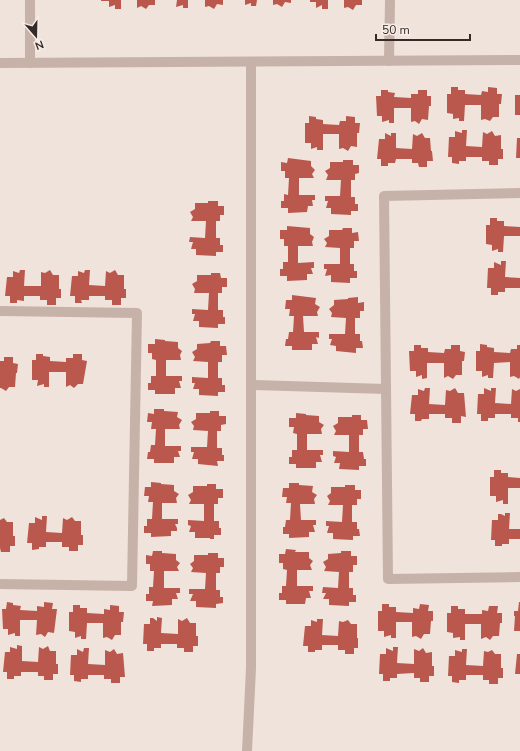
<svg xmlns="http://www.w3.org/2000/svg" width="520" height="751" font-family="'Nunito Sans',sans-serif">
  <style>
    .building { fill: #bb584d }
    .lines { fill: none; stroke-linecap: round; stroke-linejoin: round }
    .street { stroke: #c6b2a8; stroke-width: 10 }
  </style>
  <rect width="100%" height="100%" fill="#efe3db"/>
  <g class="building">
    <polygon points="101,0 121,0 121,9 115,9 115,5 109,7 109,1 101,1"/>
    <polygon points="137,0 155,0 155,5 149,5 146,9 141,6 137,8"/>
    <polygon points="177,0 188,0 188,8 183,8 183,5 176,7"/>
    <polygon points="205,0 223,0 223,5 217,4 214,9 209,6 205,7"/>
    <polygon points="245,0 257,0 256,6 251,6 251,3 245,5"/>
    <polygon points="273,0 291,0 291,3 285,2 282,7 277,4 273,5"/>
    <polygon points="310,0 328,0 328,9 322,9 322,5 316,8 316,2 310,2"/>
    <polygon points="344,0 362,0 362,5 356,5 353,10 348,7 344,8"/>
    <polygon points="451,87 458,87 458,90 465,90 465,94 481,95 482,91 488,92 488,87 497,88 497,94 502,94 501,104 499,104 499,117 493,117 490,121 485,119 481,120 481,105 465,105 464,121 459,121 459,118 453,119 453,114 447,113 447,94 451,94"/>
    <polygon points="381,90 388,90 388,92 395,93 394,97 411,98 411,94 418,94 418,90 427,90 427,96 431,96 431,106 429,106 428,120 422,119 419,124 415,121 411,122 411,108 394,108 394,123 389,123 389,120 382,122 382,116 377,116 376,96 381,96"/>
    <rect x="515" y="95" width="5" height="20"/>
    <polygon points="309,116 316,117 316,119 323,120 323,124 339,125 340,121 346,121 346,116 355,117 355,123 360,123 359,133 357,133 357,147 351,146 348,151 343,148 339,149 339,134 323,134 323,150 317,150 317,147 311,149 311,143 305,143 305,123 309,123"/>
    <polygon points="462,130 467,130 466,146 482,147 483,132 487,134 492,131 495,136 501,135 501,149 503,149 503,159 498,159 498,165 489,165 489,161 482,161 482,157 466,157 466,161 459,161 459,164 452,163 452,157 448,157 449,137 455,137 455,131 462,133"/>
    <polygon points="385,133 391,136 391,133 396,133 396,148 412,149 413,134 417,136 422,133 425,138 430,138 431,151 432,151 433,161 427,161 427,167 419,167 418,163 412,163 412,159 396,159 395,163 388,163 388,166 381,166 381,159 377,159 379,139 385,139"/>
    <polygon points="517,138 520,138 520,158 516,158"/>
    <polygon points="288,158 311,161 311,166 315,170 312,174 314,178 299,178 299,195 315,195 315,200 312,200 313,206 308,206 307,212 288,213 288,208 281,208 281,201 284,201 284,194 288,195 289,178 285,178 285,171 281,171 281,162 287,163"/>
    <polygon points="343,160 353,160 353,165 359,165 359,173 355,174 355,180 351,180 351,197 355,197 355,204 358,204 358,211 351,211 351,215 331,214 331,208 326,208 328,201 325,201 325,196 340,196 341,180 326,180 328,175 325,171 330,168 330,162 343,162"/>
    <polygon points="208,201 218,201 218,206 224,206 224,215 220,215 220,221 216,221 216,238 220,238 220,245 223,245 223,252 216,252 216,256 196,255 196,249 191,249 193,242 189,242 190,237 205,238 206,221 191,221 193,217 190,212 195,209 195,203 208,203"/>
    <polygon points="490,218 497,218 497,221 504,221 504,226 520,227 520,236 504,236 503,252 498,252 498,249 492,251 492,245 486,244 486,225 490,225"/>
    <polygon points="287,226 310,228 310,234 314,237 312,242 313,246 298,246 298,263 314,262 314,268 311,268 313,274 307,274 307,280 287,281 287,276 280,276 280,269 283,269 283,262 288,262 288,246 284,246 284,239 280,239 280,230 287,230"/>
    <polygon points="343,228 352,228 352,233 358,232 359,241 354,241 354,248 350,248 350,264 354,264 354,271 357,271 357,278 350,278 350,283 331,282 331,275 325,276 327,269 324,269 324,264 340,264 340,248 325,247 327,243 324,239 329,236 329,230 342,230"/>
    <polygon points="501,261 506,261 505,277 520,278 520,288 505,288 505,292 498,292 498,295 491,295 491,288 487,288 488,268 494,268 494,262 501,265"/>
    <polygon points="20,270 25,270 24,286 41,286 41,272 45,273 50,270 53,275 59,275 59,289 61,289 61,298 56,298 56,305 47,305 47,300 40,300 40,296 24,296 24,301 17,300 17,303 10,303 10,296 5,296 7,277 13,277 13,271 19,273"/>
    <polygon points="85,270 90,270 89,285 105,286 106,271 110,273 115,270 118,275 124,275 124,289 126,289 126,298 121,298 121,305 112,305 112,300 105,300 105,296 89,296 89,300 81,300 82,303 75,303 75,296 70,296 72,276 78,276 78,271 84,273"/>
    <polygon points="211,273 220,273 221,278 227,278 227,287 222,287 222,293 218,293 218,310 223,310 223,317 225,317 225,324 218,324 218,328 199,327 199,321 193,321 195,314 192,314 192,309 208,310 209,293 194,293 195,289 192,284 197,281 197,275 211,275"/>
    <polygon points="292,295 316,298 315,304 320,307 317,312 318,316 303,316 304,332 319,332 319,338 316,337 318,344 312,344 312,350 292,350 292,346 285,346 286,339 288,339 289,332 293,332 294,316 289,316 290,309 285,309 286,300 292,300"/>
    <polygon points="358,297 358,303 364,302 364,311 360,311 360,318 355,318 355,334 360,334 360,341 362,341 363,348 356,348 356,353 336,351 336,346 330,345 332,339 329,339 329,334 345,334 346,318 331,317 332,313 329,309 334,305 334,300 348,299 348,298"/>
    <polygon points="155,339 165,340 165,341 178,342 178,348 182,351 180,355 181,360 166,360 166,376 182,376 182,381 179,381 181,388 175,388 175,394 155,394 155,390 148,390 148,383 151,383 151,376 156,376 156,360 152,359 152,353 148,353 148,344 155,344"/>
    <polygon points="211,341 220,341 220,346 226,346 227,355 222,355 222,362 218,362 218,378 222,378 222,385 225,385 225,392 218,392 218,396 199,395 199,389 193,389 195,383 192,383 192,377 208,378 208,362 193,361 195,357 192,352 197,349 197,344 210,343"/>
    <polygon points="480,344 487,345 487,347 494,348 494,352 510,353 511,349 517,349 517,345 520,345 520,377 519,379 514,376 510,377 510,362 494,363 493,378 488,378 488,375 482,377 482,371 476,371 476,351 480,351"/>
    <polygon points="414,345 421,345 421,348 428,348 428,352 444,353 445,349 451,349 451,345 460,345 460,351 465,352 464,361 462,361 462,375 456,375 453,379 448,376 444,378 444,363 427,363 427,378 422,379 422,375 416,377 416,371 410,371 409,351 414,351"/>
    <polygon points="36,354 43,354 43,356 50,357 50,361 66,362 66,358 73,358 73,354 82,354 82,360 87,361 83,384 78,384 74,388 70,385 66,387 66,372 49,372 49,387 44,387 44,384 37,386 38,380 32,380 32,360 36,360"/>
    <polygon points="4,357 13,357 13,363 18,364 17,373 16,373 15,387 9,387 6,391 1,388 0,388 0,361 4,361"/>
    <polygon points="425,388 430,388 429,404 445,405 446,390 450,391 455,388 458,393 464,393 466,417 461,416 461,423 452,423 452,418 445,418 445,414 429,414 429,419 422,419 421,421 415,421 415,414 410,414 412,395 418,395 418,389 424,391"/>
    <polygon points="484,388 491,391 491,388 496,388 495,403 511,404 512,389 516,391 520,389 520,422 518,422 518,418 511,418 511,414 495,414 495,418 488,418 488,421 481,421 481,414 477,414 478,394 484,394"/>
    <polygon points="154,409 164,409 164,411 178,412 177,417 182,420 179,425 180,429 165,429 165,446 181,446 181,451 178,451 180,457 174,457 174,463 154,463 154,459 147,459 148,452 150,452 151,445 155,445 156,429 151,429 152,422 147,422 148,413 154,414"/>
    <polygon points="210,411 219,411 219,416 226,416 226,424 221,425 221,431 217,431 217,448 222,448 222,455 224,455 224,461 217,461 218,466 198,464 198,459 192,459 194,452 191,452 191,447 207,447 208,431 193,430 194,426 191,422 196,419 196,413 210,413"/>
    <polygon points="296,413 306,414 306,415 319,416 319,422 324,425 321,429 322,434 307,434 307,450 323,450 323,455 320,455 322,462 316,462 316,468 296,468 296,464 289,464 289,457 292,457 292,450 297,450 297,434 293,433 294,427 289,427 289,418 296,418"/>
    <polygon points="352,415 361,415 361,420 367,420 368,429 363,429 363,435 359,435 359,452 363,452 364,459 366,459 366,466 359,466 359,470 339,469 340,463 334,463 336,457 333,456 333,451 349,452 349,435 334,435 336,431 333,426 338,423 338,417 352,417"/>
    <polygon points="494,470 501,470 501,473 508,473 508,477 520,478 520,488 508,488 508,504 503,504 503,500 496,502 496,496 490,496 490,477 494,477"/>
    <polygon points="151,482 161,483 161,484 174,485 174,491 179,494 176,498 177,503 162,503 162,519 178,519 178,524 175,524 177,528 177,531 171,531 171,536 151,537 151,533 144,533 144,526 147,526 147,519 152,519 153,502 148,502 149,496 144,496 145,487 151,487"/>
    <polygon points="289,483 299,483 299,485 313,486 312,492 317,495 314,499 315,504 300,504 301,520 316,520 316,525 313,525 315,532 309,532 309,537 289,538 289,534 283,534 283,527 285,527 286,520 290,520 291,503 286,503 287,497 282,497 283,488 289,488"/>
    <polygon points="207,484 216,484 216,489 223,489 223,498 218,498 218,504 214,504 214,521 219,521 219,528 221,528 221,535 214,535 214,539 210,539 210,538 195,538 195,532 189,532 191,526 188,525 188,520 204,521 204,504 189,504 191,500 188,495 193,492 193,486 207,486"/>
    <polygon points="345,485 355,485 355,490 361,490 361,499 357,499 357,505 352,505 352,522 357,522 357,529 359,529 360,536 353,536 353,540 333,539 333,533 327,533 329,526 326,526 326,521 342,522 343,505 328,505 330,501 327,496 331,493 331,487 345,487"/>
    <polygon points="505,513 510,513 509,529 520,529 520,539 509,539 509,544 502,544 502,546 495,546 495,540 491,540 492,520 498,520 498,514 501,514 505,516"/>
    <polygon points="42,516 47,516 46,532 62,533 63,518 67,520 72,517 75,521 81,521 81,535 83,535 83,545 78,545 78,551 69,551 69,547 62,547 62,542 46,542 46,547 39,547 39,549 32,550 32,543 27,543 29,523 35,523 35,517 42,520"/>
    <polygon points="4,518 7,522 13,522 13,536 15,536 15,546 10,546 10,552 1,552 0,548 0,520"/>
    <polygon points="286,549 296,550 295,552 309,552 309,558 313,561 310,565 312,570 297,570 297,586 313,586 313,591 309,591 311,598 306,598 305,604 286,604 286,600 279,600 279,593 282,593 282,586 286,586 287,570 283,569 283,563 279,563 279,554 285,554"/>
    <polygon points="153,551 162,551 162,553 176,554 176,560 180,563 177,567 179,571 164,571 164,588 180,588 180,593 176,593 178,599 172,599 172,605 152,606 153,601 146,601 146,594 149,594 149,587 153,587 154,571 150,571 150,564 146,564 146,555 152,556"/>
    <polygon points="341,551 351,551 351,556 357,556 357,565 353,565 353,572 349,572 349,588 353,588 353,595 356,595 356,602 349,602 349,606 329,605 329,599 323,599 326,593 322,593 323,587 338,588 339,572 324,571 326,567 323,562 328,559 328,554 341,553"/>
    <polygon points="208,553 218,553 218,558 224,558 224,567 220,567 220,573 216,573 216,590 220,590 220,597 223,597 223,603 216,604 216,608 196,607 196,601 190,601 193,594 189,594 189,589 205,589 206,573 191,572 193,568 190,564 194,561 194,555 208,555"/>
    <polygon points="7,602 13,603 13,605 21,606 20,610 37,611 37,606 44,607 44,602 53,603 52,609 57,609 54,633 48,632 45,637 41,634 36,635 37,620 20,620 20,636 15,636 15,633 8,635 8,629 3,629 2,609 6,609"/>
    <polygon points="519,602 520,602 520,631 514,631 515,616 514,616 514,611 518,611"/>
    <polygon points="382,604 389,604 389,607 396,607 396,612 413,613 413,608 419,609 420,604 429,605 428,611 433,611 433,621 431,621 430,634 424,634 421,639 416,636 412,637 412,622 396,622 396,638 391,638 391,635 384,637 384,631 378,631 378,611 382,611"/>
    <polygon points="73,605 80,605 80,608 87,608 87,613 104,614 104,609 110,610 110,605 119,606 119,612 124,612 123,622 121,622 121,635 115,635 112,640 107,637 103,638 103,623 87,623 86,639 81,639 81,636 75,638 75,632 69,631 69,612 73,612"/>
    <polygon points="451,606 458,606 458,609 465,609 465,614 482,614 482,610 488,611 489,606 498,606 497,613 502,613 502,623 500,623 499,636 493,636 490,640 486,637 481,639 481,624 465,624 465,640 460,640 460,637 453,638 453,633 447,632 447,613 451,613"/>
    <polygon points="157,617 162,618 161,633 178,634 178,619 182,621 187,618 190,623 196,623 196,636 198,636 198,646 193,646 193,652 184,652 184,648 177,648 177,644 161,644 161,648 154,648 154,651 147,651 147,644 143,644 144,624 150,624 150,618 153,618 157,621"/>
    <polygon points="317,619 323,619 322,635 338,636 339,621 343,622 348,620 351,624 357,624 357,638 358,638 358,648 354,648 354,654 345,654 345,650 338,650 338,645 322,645 322,650 315,650 315,652 308,652 308,646 303,646 305,626 311,626 311,620 317,622"/>
    <polygon points="17,645 22,646 22,661 38,662 39,647 43,649 48,646 50,651 56,651 56,664 58,664 58,674 53,674 53,680 44,680 44,676 38,676 38,672 21,672 21,676 14,676 14,679 7,679 7,672 3,672 5,652 10,652 10,647 17,649"/>
    <polygon points="393,647 398,647 397,663 414,664 414,649 419,651 423,648 426,653 432,652 432,666 434,666 434,676 429,676 429,682 420,682 420,678 414,678 414,673 397,674 397,678 390,678 390,681 383,681 383,674 379,674 380,654 386,654 386,648 393,651"/>
    <polygon points="84,648 89,648 88,664 105,665 105,650 110,652 114,649 117,654 123,653 125,677 120,677 120,683 111,683 111,679 104,679 104,675 88,675 88,679 81,679 81,682 74,681 74,675 70,675 71,655 77,655 77,649 83,652"/>
    <polygon points="462,649 467,649 466,665 483,666 484,651 488,652 492,650 495,654 501,654 501,668 503,668 503,678 498,678 498,684 489,684 489,680 483,680 483,675 466,675 466,680 459,680 459,683 452,682 452,676 448,676 449,656 455,656 455,650 462,652"/>
    <polygon points="517,654 520,654 520,674 515,674"/>
  </g>
  <g class="lines">
    <g class="street">
      <polyline points="30,0 30,63"/>
      <polyline points="389,61 390,0"/>
      <polyline points="0,63 520,60"/>
      <polyline points="520,193 384,196 388,579 520,577"/>
      <polyline points="0,311 137,313 132,586 0,584"/>
      <polyline points="251,385 386,389"/>
      <polyline points="247,751 251,668 251,62"/>
    </g>
  </g>
  <g transform="translate(36 36) rotate(160)" stroke="#f8eee7" stroke-width="3" paint-order="stroke">
  <path d="M0-3L7 15L0 10L-7 15Z" fill="#342a28"/>
  <text y="-6" font-size="11" font-weight="bold" text-anchor="middle" fill="#342a28">N</text>
  </g>
  <path d="M376 34v6h94v-6" fill="none" stroke="#342a28" stroke-width="2"/>
  <text x="382" y="34" font-size="12" fill="#342a28" stroke="#f8eee7" stroke-width="3" paint-order="stroke">50 m</text>
</svg>
